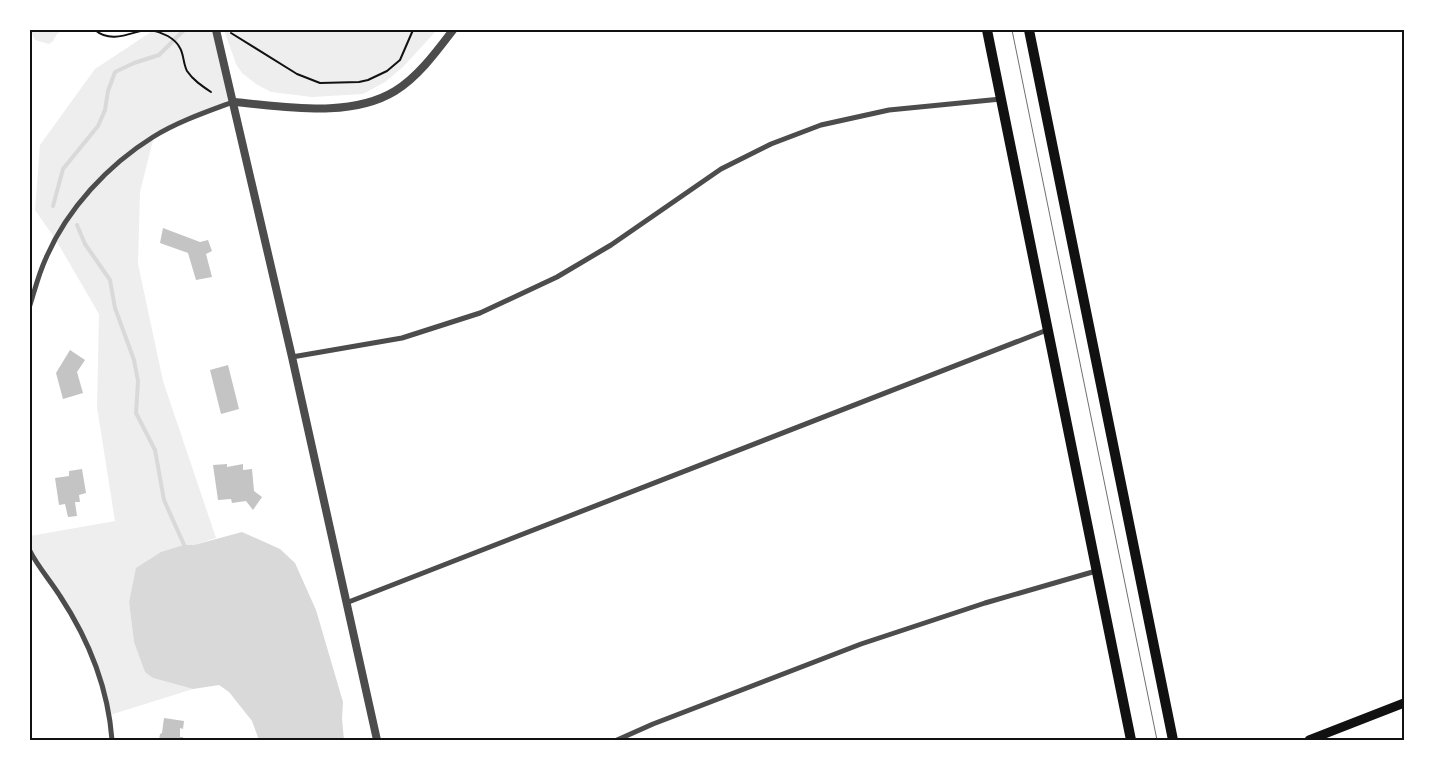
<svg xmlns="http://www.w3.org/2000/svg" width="1434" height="770" font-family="'Source Sans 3',sans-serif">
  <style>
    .green { fill: #eee }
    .water { fill: #d9d9d9 }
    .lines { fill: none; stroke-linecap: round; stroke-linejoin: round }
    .stream { stroke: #d9d9d9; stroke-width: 4 }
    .building { fill: #c4c4c4 }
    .path { stroke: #111; stroke-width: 2 }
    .minor { stroke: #4c4c4c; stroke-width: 5 }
    .tertiary { stroke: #4c4c4c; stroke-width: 8 }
    .secondary { stroke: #111; stroke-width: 9 }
    .primary { stroke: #111; stroke-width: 10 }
    .tram { stroke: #707070; stroke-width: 1 }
    .neatline { fill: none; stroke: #111; stroke-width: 2 }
  </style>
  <rect width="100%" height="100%" fill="#fff"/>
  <g class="green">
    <polygon points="30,30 63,30 57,34 53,41 49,44 35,40"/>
    <polygon points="154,30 216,30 233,102 154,136 140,192 138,264 163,381 216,538 194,545 184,545 137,568 129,602 134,642 153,678 193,689 110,715 84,636 30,551 30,536 115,521 97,407 99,314 56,240 35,210 40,145 95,69"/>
    <polygon points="224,30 437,30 403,67 385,82 363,94 312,97 271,92 256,84 242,73 236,64"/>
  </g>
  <polygon class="water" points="242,532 280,549 295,563 316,610 343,702 342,719 344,740 259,740 252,721 229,692 219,685 193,689 153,678 145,672 134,642 129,602 136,568 161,552 184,545 194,545"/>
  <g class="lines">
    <g class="stream">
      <polyline points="53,206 63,169 98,126 105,110 108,91 115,72 134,63 159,55 184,30"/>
      <polyline points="77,225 85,244 110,280 115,308 134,360 138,381 136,413 155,450 164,500 185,547"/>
    </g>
  </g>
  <g class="building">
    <polygon points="163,228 200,242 208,240 212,251 206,254 212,277 196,280 188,253 160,243"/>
    <polygon points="70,350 85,360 77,372 83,393 63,399 56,373"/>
    <polygon points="228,365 239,409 221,414 210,370"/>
    <polygon points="227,464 227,467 243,464 243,470 252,469 254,491 262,497 253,510 246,501 232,503 231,499 218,500 213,465"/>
    <polygon points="82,469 86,493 79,495 80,502 75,502 77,516 68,517 65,504 59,505 55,478 69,476 69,471"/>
    <polygon points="164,718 184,721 183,729 180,728 180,737 183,737 183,740 159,740 160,734 162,733"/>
  </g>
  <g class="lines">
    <g class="path">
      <path d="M95 30C110 43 128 34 144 30"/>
      <path d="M151 30C162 32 175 38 180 48 184 55 183 63 187 71 193 80 202 86 211 92"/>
      <polyline points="231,33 297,74 320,83 359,82 368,80 387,71 400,60 413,30"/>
    </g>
    <g class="minor">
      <path d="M30 305C35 289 39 273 46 258 67 209 108 165 153 137 177 122 206 112 233 102"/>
      <polyline points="292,357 402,338 480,313 557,277 611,245 721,169 771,144 821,125 889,110 1001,99"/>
      <path d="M30 551C38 567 50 580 60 596 89 640 108 687 112 740"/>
      <polyline points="346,603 1047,330"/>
      <polyline points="617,740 653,724 861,644 985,603 1096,571"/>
    </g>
    <g class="tertiary">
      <polyline points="216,30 292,357 377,740"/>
      <path d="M233 102C284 106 349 119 395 91 418 77 437 51 453 30"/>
    </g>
    <polyline class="secondary" points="1309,740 1404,703"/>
    <g class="primary">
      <polyline points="987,30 1131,740"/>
      <polyline points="1029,30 1173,740"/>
    </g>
    <polyline class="tram" points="1012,30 1157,740"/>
  </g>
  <rect width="1434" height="770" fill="none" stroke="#ffffff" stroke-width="62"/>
  <rect x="31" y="31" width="1372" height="708" class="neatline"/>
</svg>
